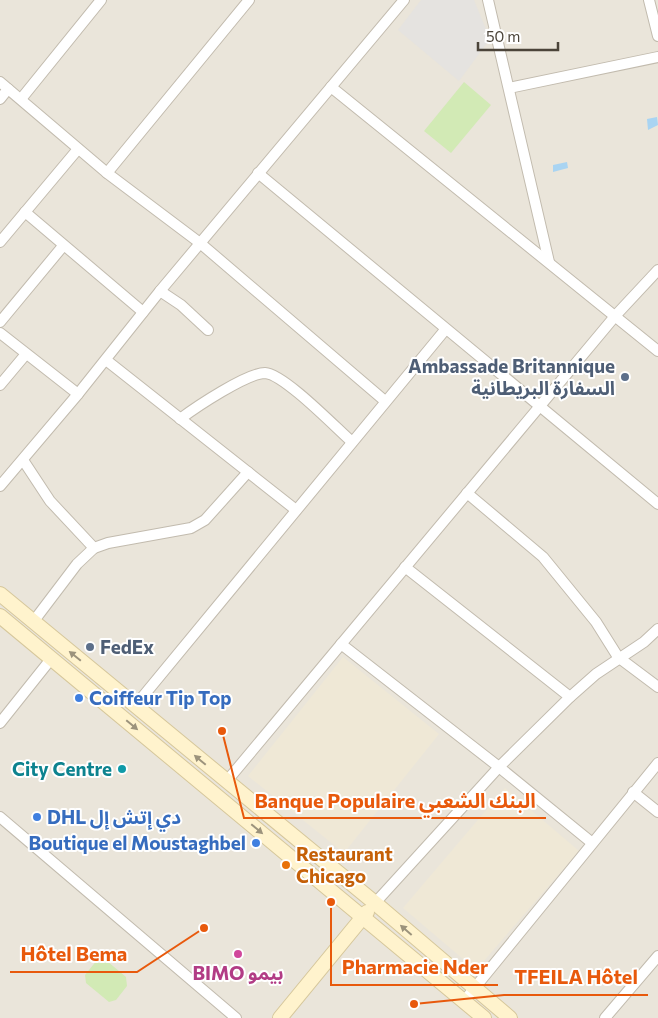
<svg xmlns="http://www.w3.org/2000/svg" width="658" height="1018" font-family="Commissioner,'Noto Sans Arabic',sans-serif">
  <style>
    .residential { fill: #eae5da }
    .education { fill: #efe8d6 }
    .green { fill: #d2eab5 }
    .parking { fill: #e5e3e0 }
    .water { fill: #a9d4f2 }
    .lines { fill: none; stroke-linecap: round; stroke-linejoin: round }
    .street-casing { stroke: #c2bbae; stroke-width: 12 }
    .secondary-casing { stroke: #d6c79b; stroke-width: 16 }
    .street { stroke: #fff; stroke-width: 10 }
    .secondary { stroke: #fff3cd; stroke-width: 14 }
    .oneway { fill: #9c937c }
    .service-dot { fill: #5c6f8a; stroke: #fff; stroke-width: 2 }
    .shop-dot { fill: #3f7fe0; stroke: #fff; stroke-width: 2 }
    .culture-dot { fill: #0f9aa8; stroke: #fff; stroke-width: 2 }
    .food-dot { fill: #e8710a; stroke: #fff; stroke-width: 2 }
    .hotel-dot { fill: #d1479c; stroke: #fff; stroke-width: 2 }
    .labels { text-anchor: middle; stroke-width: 4; stroke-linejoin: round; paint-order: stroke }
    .service-label { font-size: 19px; font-weight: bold; fill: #4e5e75; stroke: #fff; text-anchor: end }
    .shop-label { font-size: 19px; font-weight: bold; fill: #366cbe; stroke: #fff; text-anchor: start }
    .culture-label { font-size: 19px; font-weight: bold; fill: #0d838f; stroke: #fff; text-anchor: end }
    .food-label { font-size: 19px; font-weight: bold; fill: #c56008; stroke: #fff; text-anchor: start }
    .hotel-label { font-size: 19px; font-weight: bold; fill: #b23c85; stroke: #fff }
    .leader { fill: none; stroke: #e8590c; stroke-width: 2 }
    .callout-dot { fill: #e8590c; stroke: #fff; stroke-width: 2 }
    .callout-label { font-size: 20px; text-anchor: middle; font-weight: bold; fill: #e8590c; stroke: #fff; stroke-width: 4; stroke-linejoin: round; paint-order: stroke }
  </style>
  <rect width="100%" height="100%" fill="#f6f3ec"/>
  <rect class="residential" x="0" y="0" width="658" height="1018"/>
  <g class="education">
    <polygon points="343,657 439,734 344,853 248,776"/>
    <polygon points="505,788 579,851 476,970 403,908"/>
  </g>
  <g class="green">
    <polygon points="464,82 491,105 451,153 424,131"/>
    <polygon points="97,960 107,961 126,977 127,986 116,1000 109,1002 86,983 85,975"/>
  </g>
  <polygon class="parking" points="421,0 474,0 490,39 459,81 398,30"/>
  <g class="water">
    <polygon points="657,117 658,125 648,130 647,119"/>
    <polygon points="567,162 568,168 553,172 553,165"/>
  </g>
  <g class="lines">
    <g class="street-casing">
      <g id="street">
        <polyline points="488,0 549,262"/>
        <polyline points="649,0 658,36"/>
        <polyline points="0,82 107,173 200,243 385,401"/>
        <polyline points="331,87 658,351"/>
        <polyline points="509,88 658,57"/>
        <polyline points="0,99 8,89"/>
        <polyline points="21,99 101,0"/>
        <polyline points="107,173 249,0"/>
        <polyline points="258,173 658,504"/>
        <polyline points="25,212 143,312"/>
        <polyline points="0,242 78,149"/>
        <polyline points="160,291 181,305 208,330"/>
        <polyline points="0,322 63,246"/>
        <polyline points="0,333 78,394"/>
        <polyline points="106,360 296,510"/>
        <polyline points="0,385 26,354"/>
        <path d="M180 419C196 407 247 373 265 373 284 374 336 428 352 442"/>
        <polyline points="23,460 50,501 94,548"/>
        <polyline points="0,486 78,394 160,291 404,0"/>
        <polyline points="467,493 543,557 596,622 618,657 658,687"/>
        <polyline points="405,567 570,697"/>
        <polyline points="33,622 77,564 94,548 108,543 191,528 205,520 248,472"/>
        <polyline points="341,644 499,767 591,842"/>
        <polyline points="135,706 445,330"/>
        <polyline points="0,723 51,659"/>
        <polyline points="226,782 616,315 658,270"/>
        <polyline points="633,792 658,812"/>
        <polyline points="0,817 236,1018"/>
        <polyline points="375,903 499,767 570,697 596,674 644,642 658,629"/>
        <polyline points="464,1001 658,763"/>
        <polyline points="605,1018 658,956"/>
      </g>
    </g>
    <g class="secondary-casing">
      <g id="secondary">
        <polyline points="0,594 375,903 510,1018"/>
        <polyline points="0,616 484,1018"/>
        <polyline points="280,1018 367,912"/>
      </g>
    </g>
    <use href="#street" class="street"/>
    <use href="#secondary" class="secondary"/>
  </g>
  <defs><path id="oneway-solid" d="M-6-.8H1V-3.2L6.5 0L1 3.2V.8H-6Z" transform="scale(1.25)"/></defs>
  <g class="oneway">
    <use href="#oneway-solid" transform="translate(75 656) rotate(-141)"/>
    <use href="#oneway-solid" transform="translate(132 725) rotate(40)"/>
    <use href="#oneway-solid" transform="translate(200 760) rotate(-140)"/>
    <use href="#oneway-solid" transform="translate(257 829) rotate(40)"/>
    <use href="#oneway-solid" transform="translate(406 930) rotate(-139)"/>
  </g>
  <g class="service-dot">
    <circle cx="625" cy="377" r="5"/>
    <circle cx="90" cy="647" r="5"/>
  </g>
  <g class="shop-dot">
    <circle cx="79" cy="698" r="5"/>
    <circle cx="37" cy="817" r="5"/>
    <circle cx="256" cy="843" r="5"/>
  </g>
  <circle class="culture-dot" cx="122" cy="769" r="5"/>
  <circle class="food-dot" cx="286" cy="865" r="5"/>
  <circle class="hotel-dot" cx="238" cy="954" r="5"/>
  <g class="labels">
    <g class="service-label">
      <text x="615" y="373">Ambassade Britannique<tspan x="615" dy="22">السفارة البريطانية</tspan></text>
      <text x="100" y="654" text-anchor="start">FedEx</text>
    </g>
    <g class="shop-label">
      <text x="89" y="705">Coiffeur Tip Top</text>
      <text x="47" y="824">DHL دي إتش إل</text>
      <text x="246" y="850" text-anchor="end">Boutique el Moustaghbel</text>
    </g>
    <g class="culture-label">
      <text x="112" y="776">City Centre</text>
    </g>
    <g class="food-label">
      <text x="296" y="861">Restaurant<tspan x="296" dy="22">Chicago</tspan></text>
    </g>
    <g class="hotel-label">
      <text x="238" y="980">BIMO بيمو</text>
    </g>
  </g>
  <path class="leader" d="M222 731L244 818H546M204 928L137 972H10M331 902L331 985H498M414 1004L504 995H648"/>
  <g class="callout-dot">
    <circle cx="222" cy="731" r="5"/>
    <circle cx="204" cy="928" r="5"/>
    <circle cx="331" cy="902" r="5"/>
    <circle cx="414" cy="1004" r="5"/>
  </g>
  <g class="callout-label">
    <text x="395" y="808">Banque Populaire البنك الشعبي</text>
    <text x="74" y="961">Hôtel Bema</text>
    <text x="415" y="974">Pharmacie Nder</text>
    <text x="576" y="984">TFEILA Hôtel</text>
  </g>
  <path d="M478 42v8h80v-8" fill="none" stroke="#4b4439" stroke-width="2.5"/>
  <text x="486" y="42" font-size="15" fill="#4b4439" stroke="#ffffff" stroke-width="4" paint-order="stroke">50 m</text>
</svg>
